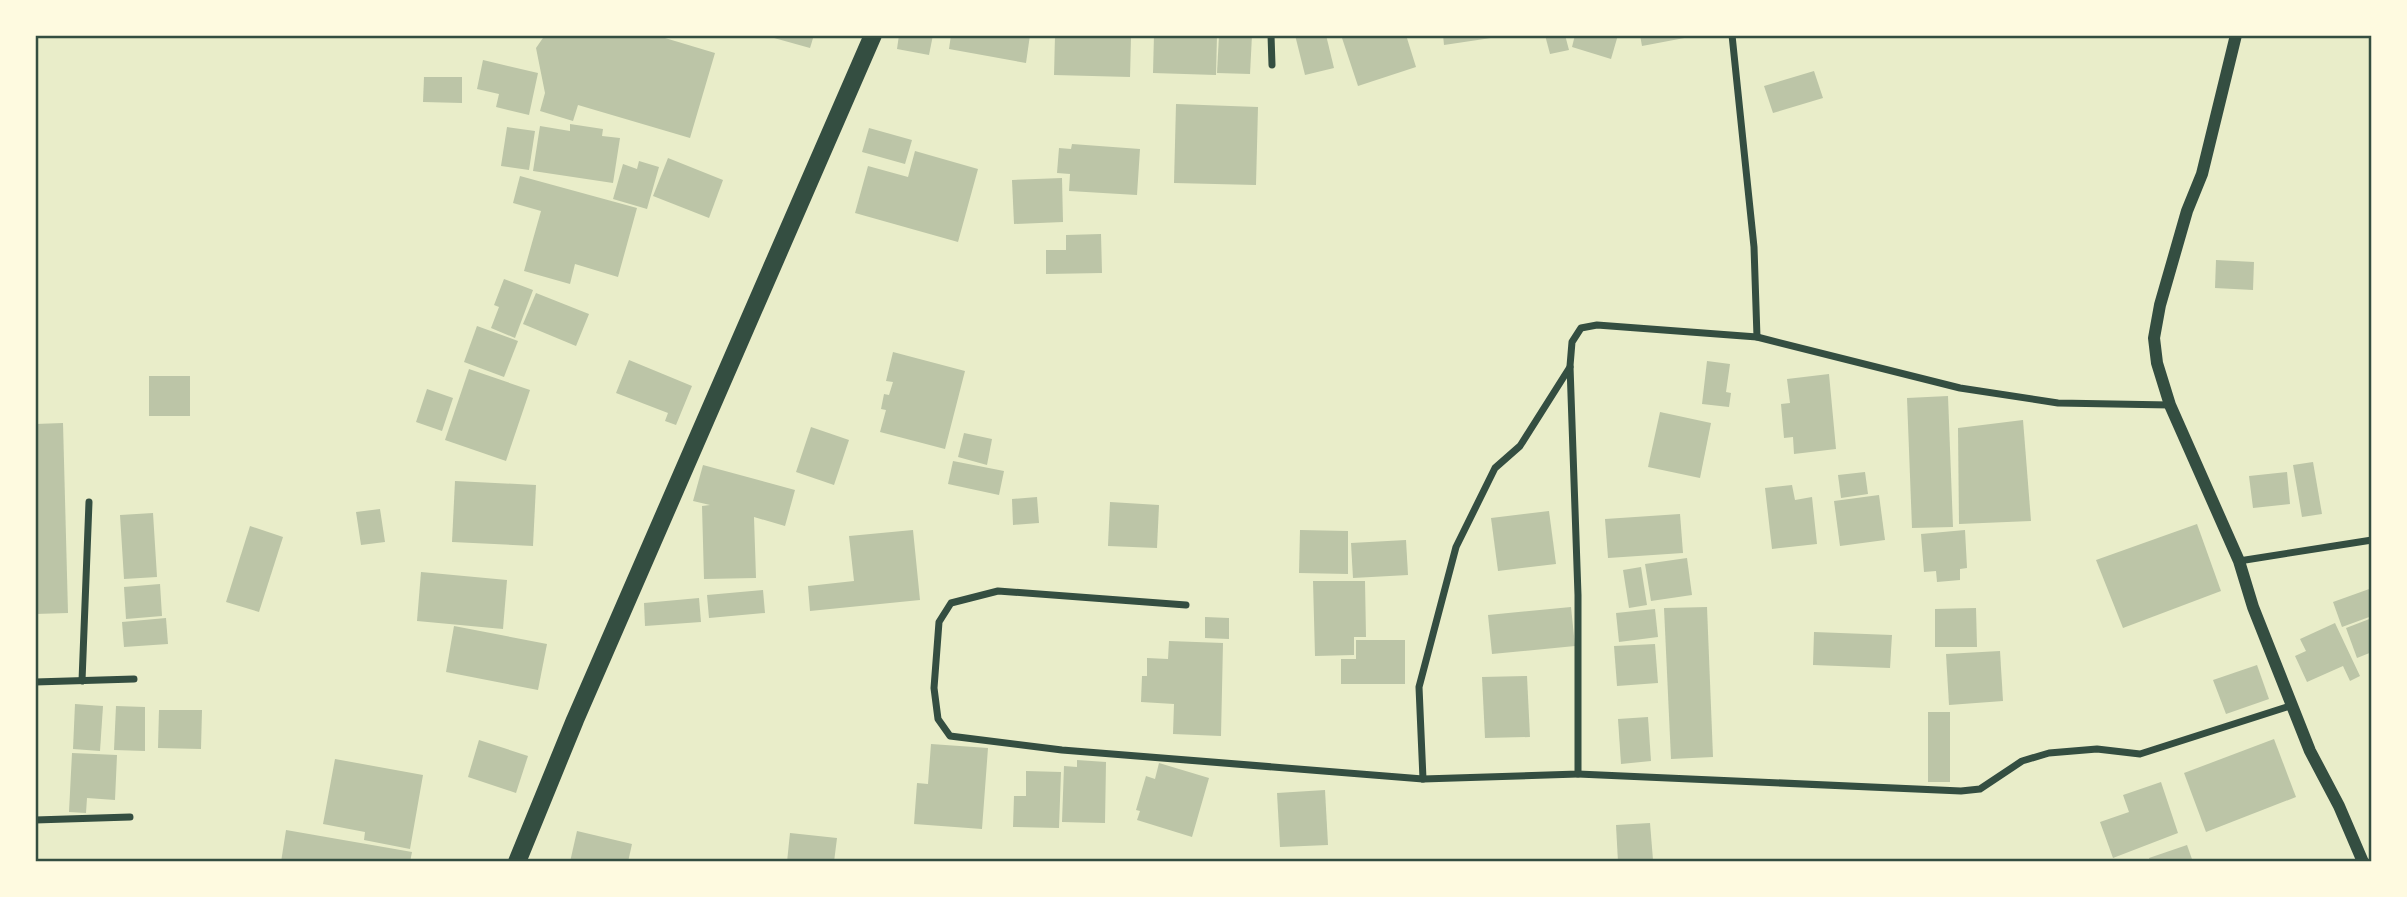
<svg xmlns="http://www.w3.org/2000/svg" width="2407" height="897" font-family="Jost,sans-serif">
  <style>
    .building { fill: #bcc5a7 }
    .lines { fill: none; stroke-linecap: round; stroke-linejoin: round }
    .minor { stroke: #344e41; stroke-width: 7 }
    .tertiary { stroke: #344e41; stroke-width: 12 }
    .primary { stroke: #344e41; stroke-width: 18 }
    .neatline { fill: none; stroke: #344e41; stroke-width: 2.5 }
  </style>
  <rect width="100%" height="100%" fill="#e9edc9"/>
  <g class="building">
    <polygon points="545,35 655,35 715,53 690,138 578,105 573,121 540,111 545,93 536,48"/>
    <polygon points="774,35 814,35 810,48 774,38"/>
    <polygon points="899,35 933,35 929,55 897,49"/>
    <polygon points="951,35 1030,35 1026,63 949,49"/>
    <polygon points="1154,35 1217,35 1216,75 1153,73"/>
    <polygon points="1219,35 1252,35 1250,74 1217,73"/>
    <polygon points="1295,35 1326,35 1334,68 1305,75"/>
    <polygon points="1341,35 1406,35 1416,67 1358,86"/>
    <polygon points="1443,35 1491,35 1491,38 1444,45"/>
    <polygon points="1545,35 1565,35 1569,50 1550,54"/>
    <polygon points="1575,35 1618,35 1611,59 1572,47"/>
    <polygon points="1640,35 1695,35 1695,36 1642,46"/>
    <polygon points="1055,36 1131,38 1130,77 1054,75"/>
    <polygon points="483,60 538,73 529,115 496,107 499,94 477,89"/>
    <polygon points="1814,71 1823,98 1773,113 1764,86"/>
    <polygon points="424,77 462,77 462,103 423,102"/>
    <polygon points="1176,104 1258,107 1256,185 1174,183"/>
    <polygon points="570,124 603,129 602,136 620,138 613,183 533,171 540,126 570,131"/>
    <polygon points="507,127 535,131 529,170 501,166"/>
    <polygon points="869,128 912,140 905,164 862,152"/>
    <polygon points="1072,144 1140,149 1137,195 1069,191 1070,174 1057,173 1059,148 1071,149"/>
    <polygon points="915,151 978,169 958,242 855,213 868,166 908,177"/>
    <polygon points="668,158 723,180 709,218 653,196"/>
    <polygon points="639,161 659,167 647,209 613,199 623,164 637,169"/>
    <polygon points="520,176 637,208 618,277 575,264 570,284 524,271 541,211 513,203"/>
    <polygon points="1062,178 1063,222 1014,224 1012,180"/>
    <polygon points="1101,234 1102,273 1046,274 1046,250 1066,250 1066,235"/>
    <polygon points="2216,260 2254,262 2253,290 2215,288"/>
    <polygon points="504,279 533,290 515,338 491,328 499,307 494,305"/>
    <polygon points="536,293 589,314 576,346 523,324"/>
    <polygon points="477,326 518,341 504,377 464,362"/>
    <polygon points="893,352 965,371 945,449 880,432 886,410 881,409 884,394 889,395 893,382 886,381"/>
    <polygon points="629,360 692,386 676,425 665,421 668,413 616,393"/>
    <polygon points="1707,361 1730,364 1726,392 1731,393 1729,407 1702,404"/>
    <polygon points="469,369 530,390 506,461 445,440"/>
    <polygon points="1829,374 1836,449 1794,454 1793,437 1784,438 1781,404 1790,403 1787,379"/>
    <rect x="149" y="376" width="41" height="40"/>
    <polygon points="427,389 453,398 442,431 416,422"/>
    <polygon points="1948,396 1953,527 1912,528 1907,398"/>
    <polygon points="1660,412 1711,423 1700,478 1648,467"/>
    <polygon points="2023,420 2031,521 1959,524 1958,428"/>
    <polygon points="63,423 68,613 35,614 35,424"/>
    <polygon points="811,427 849,440 834,485 796,472"/>
    <polygon points="964,433 992,439 987,465 958,457"/>
    <polygon points="953,461 1004,471 999,495 948,484"/>
    <polygon points="2313,462 2322,514 2302,517 2293,465"/>
    <polygon points="703,465 795,490 785,526 754,517 756,578 704,579 702,506 710,505 693,501"/>
    <polygon points="1865,472 1868,494 1841,498 1838,475"/>
    <polygon points="2287,472 2290,504 2253,508 2249,476"/>
    <polygon points="455,481 536,485 533,546 452,542"/>
    <polygon points="1792,485 1795,500 1812,497 1817,544 1772,549 1765,488"/>
    <polygon points="1879,495 1885,540 1840,546 1834,501"/>
    <polygon points="1037,497 1039,523 1013,525 1012,499"/>
    <polygon points="1110,502 1159,505 1157,548 1108,546"/>
    <polygon points="380,509 385,542 361,545 356,512"/>
    <polygon points="1549,511 1556,564 1498,571 1491,518"/>
    <polygon points="153,513 157,577 124,579 120,515"/>
    <polygon points="1680,514 1683,553 1608,558 1605,519"/>
    <polygon points="2197,524 2221,591 2123,628 2096,560"/>
    <polygon points="250,526 283,537 259,612 226,602"/>
    <polygon points="913,530 920,600 810,611 808,586 854,581 849,536"/>
    <polygon points="1300,530 1348,531 1348,574 1299,573"/>
    <polygon points="1965,530 1967,568 1960,569 1960,580 1937,582 1936,571 1924,572 1921,534"/>
    <polygon points="1406,540 1408,575 1353,578 1351,543"/>
    <polygon points="1687,558 1692,595 1651,601 1645,564"/>
    <polygon points="1641,567 1647,605 1629,608 1623,570"/>
    <polygon points="421,572 507,580 503,629 417,621"/>
    <polygon points="1313,581 1365,581 1366,637 1354,637 1354,655 1315,656"/>
    <polygon points="160,584 162,616 126,619 124,587"/>
    <polygon points="2372,588 2372,616 2342,627 2333,602"/>
    <polygon points="763,590 765,613 709,618 707,595"/>
    <polygon points="699,598 701,622 645,626 644,603"/>
    <polygon points="1571,607 1575,646 1492,654 1488,615"/>
    <polygon points="1707,607 1713,757 1671,759 1664,608"/>
    <polygon points="1976,608 1977,647 1935,647 1935,609"/>
    <polygon points="1655,609 1658,637 1619,642 1616,613"/>
    <polygon points="1205,617 1229,618 1229,639 1205,638"/>
    <polygon points="166,618 168,644 124,647 122,622"/>
    <polygon points="2372,618 2372,652 2357,658 2346,628"/>
    <polygon points="2335,623 2360,676 2350,681 2343,666 2307,682 2295,656 2306,651 2300,639"/>
    <polygon points="454,626 547,644 538,690 446,672"/>
    <polygon points="1814,632 1892,635 1890,668 1813,665"/>
    <polygon points="1356,640 1405,640 1405,684 1341,684 1341,659 1356,659"/>
    <polygon points="1169,641 1223,643 1221,736 1173,734 1174,704 1141,702 1142,676 1147,676 1147,658 1168,659"/>
    <polygon points="1655,644 1658,683 1617,686 1614,646"/>
    <polygon points="2000,651 2003,701 1949,705 1946,654"/>
    <polygon points="2257,665 2269,699 2226,714 2213,680"/>
    <polygon points="1527,676 1530,737 1485,738 1482,677"/>
    <polygon points="75,704 103,706 100,751 73,749"/>
    <polygon points="116,706 145,707 145,751 114,750"/>
    <polygon points="159,710 202,710 201,749 158,748"/>
    <rect x="1928" y="712" width="22" height="70"/>
    <polygon points="1648,717 1651,761 1621,764 1618,719"/>
    <polygon points="2274,739 2296,797 2206,832 2184,773"/>
    <polygon points="479,740 528,756 516,793 468,777"/>
    <polygon points="931,744 988,748 982,829 914,824 917,783 928,784"/>
    <polygon points="72,753 117,755 115,800 87,798 86,813 69,812"/>
    <polygon points="335,759 423,775 410,849 364,840 365,832 323,824"/>
    <polygon points="1077,760 1106,762 1105,823 1062,822 1064,766 1077,767"/>
    <polygon points="1159,763 1209,778 1192,837 1137,820 1140,811 1136,810 1146,776 1155,779"/>
    <polygon points="1026,771 1061,772 1059,828 1013,827 1014,796 1026,796"/>
    <polygon points="2161,782 2178,833 2113,858 2100,822 2129,812 2123,795"/>
    <polygon points="1325,790 1328,845 1280,847 1277,793"/>
    <polygon points="1650,823 1653,860 1618,862 1616,825"/>
    <polygon points="286,830 412,852 410,862 281,862"/>
    <polygon points="577,831 632,844 628,862 570,862"/>
    <polygon points="790,833 837,838 834,862 787,862"/>
    <polygon points="2187,845 2193,862 2150,862 2149,858"/>
  </g>
  <g class="lines">
    <g class="minor">
      <polyline points="1271,35 1272,65"/>
      <polyline points="1732,35 1754,247 1757,337"/>
      <polyline points="2239,561 2372,540"/>
      <polyline points="1186,605 998,591 951,603 939,622 934,688 938,719 950,736 1062,750 1423,779 1578,774 1578,595 1570,366 1572,342 1581,328 1597,325 1757,337 1960,388 2058,403 2170,405"/>
      <polyline points="82,681 89,502"/>
      <polyline points="35,682 134,679"/>
      <polyline points="1578,774 1961,791 1980,789 2022,761 2049,753 2097,749 2140,754 2293,705"/>
      <polyline points="1423,779 1419,687 1456,547 1495,468 1520,446 1570,367"/>
      <polyline points="35,820 130,817"/>
    </g>
    <polyline class="tertiary" points="2236,35 2202,174 2187,211 2160,305 2154,338 2157,363 2170,405 2239,561 2253,607 2310,751 2339,806 2363,862"/>
    <polyline class="primary" points="517,862 575,720 873,35"/>
  </g>
  <rect width="2407" height="897" fill="none" stroke="#fefae0" stroke-width="74"/>
  <rect x="37" y="37" width="2333" height="823" class="neatline"/>
</svg>
